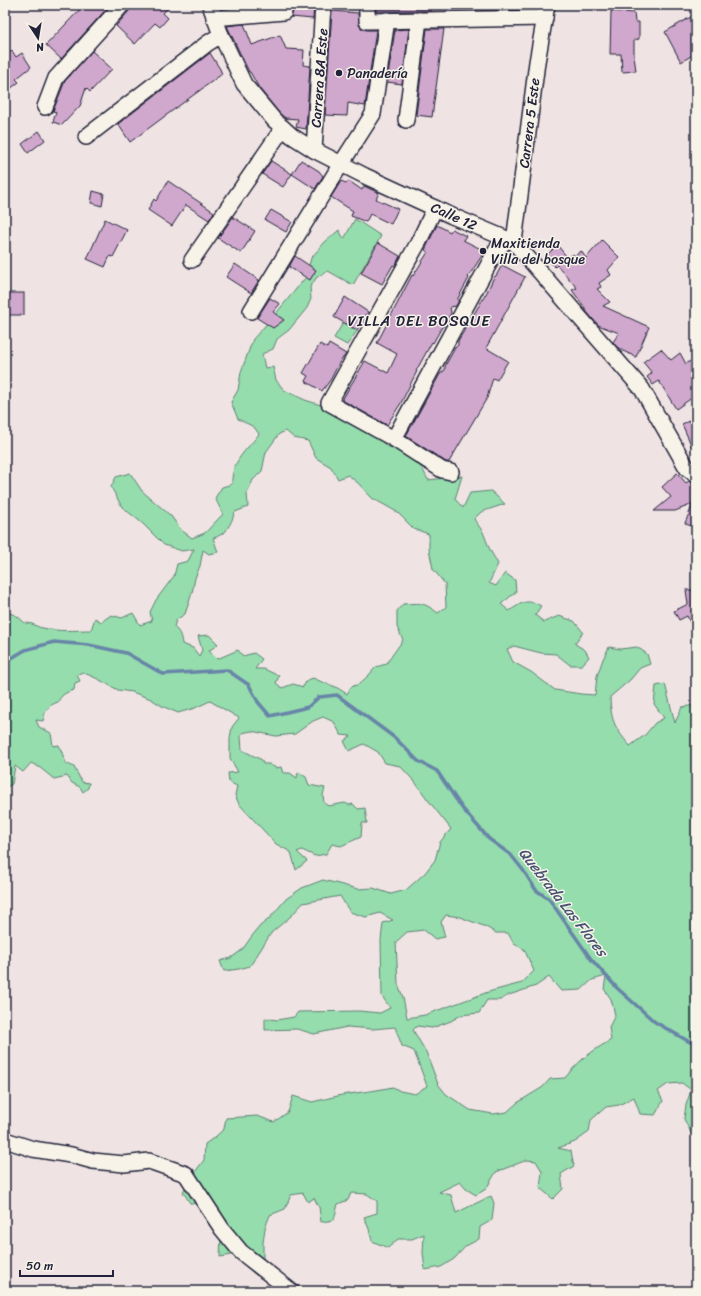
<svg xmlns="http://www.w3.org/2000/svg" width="701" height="1296" font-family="Sriracha,sans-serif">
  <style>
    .green { fill: #95ddac; stroke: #5c8074; fill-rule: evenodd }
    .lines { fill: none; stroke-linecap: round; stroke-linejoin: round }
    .stream { stroke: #6885a9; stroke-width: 3.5 }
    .building { fill: #d0a7cd; stroke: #22223b }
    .minor-casing { stroke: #22223b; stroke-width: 18 }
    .minor { stroke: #f7f3e8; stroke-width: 15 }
    .poi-dot { fill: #22223b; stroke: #f7f3e8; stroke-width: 1.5 }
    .labels { text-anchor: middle; stroke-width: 3; stroke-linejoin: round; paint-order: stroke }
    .poi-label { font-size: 14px; fill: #22223b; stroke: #f7f3e8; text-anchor: start }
    .street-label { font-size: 14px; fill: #22223b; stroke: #f7f3e8 }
    .neighbourhood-label { font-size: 15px; letter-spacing: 1px; fill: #22223b; stroke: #f7f3e8 }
    .water-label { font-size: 15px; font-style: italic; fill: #455472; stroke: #f7f3e8 }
  </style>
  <rect width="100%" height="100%" fill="#efe4e3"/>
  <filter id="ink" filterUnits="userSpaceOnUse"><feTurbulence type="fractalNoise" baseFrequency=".025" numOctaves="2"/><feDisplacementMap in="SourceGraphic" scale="8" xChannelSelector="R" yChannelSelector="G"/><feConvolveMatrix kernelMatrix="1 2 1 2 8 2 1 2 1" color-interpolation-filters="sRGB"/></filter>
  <g filter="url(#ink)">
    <g class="green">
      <path d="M355 219 381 236 353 285 328 271 317 277 310 287 311 299 307 308 289 330 277 339 273 349 262 354 265 368 273 367 276 380 284 390 305 400 327 407 334 415 349 422 361 430 376 433 386 446 399 450 422 468 428 480 462 476 455 499 463 508 470 493 491 491 505 504 481 512 474 519 483 532 490 550 498 564 489 583 496 586 505 573 515 580 516 592 501 604 509 611C522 603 526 598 541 606L535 615 544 622 559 616 574 621 583 632 575 644 585 650 589 657 582 665H570L556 654 541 653 514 646 507 649 513 662 531 672 555 690 581 694 595 695 597 676 603 659 609 647 620 649 637 647 647 654 650 664 640 668 631 679 610 697C611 722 615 728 630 746L645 735 655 723 664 718 654 704 656 686 665 684 675 723 682 707 696 705V1132L692 1135 684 1119 686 1105 691 1090 682 1083 668 1084 658 1091 663 1101 655 1115 640 1114 634 1097 619 1105 606 1107 591 1120 589 1132 575 1142 558 1148 571 1151 574 1166 561 1174 563 1189 553 1199 540 1188 542 1171 536 1161 527 1160 496 1172 486 1189 476 1195 466 1189 460 1182 439 1192 451 1195 456 1213 491 1196 494 1203 492 1220 480 1227 479 1239 466 1246 454 1259 441 1267 425 1270 423 1253 424 1234 412 1239H398L388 1248 372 1241 369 1229 364 1217 377 1213V1201L367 1194 351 1193 348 1200 338 1204 334 1220 321 1222 319 1207 314 1198 308 1202 303 1193 291 1195 285 1209 270 1215 265 1228 263 1243V1265L257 1276 232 1255 220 1257 221 1236 203 1205 190 1203 183 1192 189 1180 204 1160 205 1144 215 1137 224 1129 226 1118 257 1116 274 1122 288 1112 293 1096 312 1102 342 1095 377 1090 393 1087 400 1091 415 1094 427 1086 414 1051 402 1046 395 1027 373 1029 347 1027 314 1034 297 1029 265 1030V1018L277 1020 294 1017 298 1012 359 1011 380 1013 390 1008 382 996 381 940 383 923 393 920 380 913 366 917 350 912 340 896 303 903 290 917 272 932 250 966 239 969 224 971 220 961 231 958 242 950 252 936 260 926 269 919 286 899 302 888 323 880 358 889 373 888 391 894 406 890 425 873 435 860 440 842 451 829 428 800 415 782 400 766 385 763 378 752 364 744 349 751 344 741 351 736 341 735 334 722 323 717 313 721 295 734 276 736 251 731 242 733 241 736 242 750 262 760 263 764H269L276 768 281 767 283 773H290L297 778 298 772 306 777 309 785 325 788 323 795 324 803 328 806 345 803 349 805 353 804 358 809 365 808 367 823H362L361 837 341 846 332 844 326 854 315 856 302 850 297 852 307 861 296 870 291 852 276 844 239 804 235 795 237 786 229 782 228 773 238 772 230 758V738L232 727 239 718 210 701 195 708 178 713 162 706 151 699 132 692 118 690 98 679 82 672 77 675 80 681 75 683 74 690C66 692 61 695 58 702 47 706 45 710 43 721L36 720 39 727 51 733 53 746 59 745 66 763 74 767 82 782 89 783 88 788 83 792 80 787 72 783 67 776 54 779 39 767 31 763 23 772 15 766 12 784 5 788V611L17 616 25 623C35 623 35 627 43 628 58 632 75 630 91 630L95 618 101 622 111 615 122 618 133 613 140 625 152 621 150 612 156 600 174 576 177 564 188 561 194 549 182 551 164 545 142 523 122 507 111 487 116 477 130 473 142 491 171 516 181 530 192 538 205 533 223 514 215 498 222 487 232 484C231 461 246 451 259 434L254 427 238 419 231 402 238 390 241 372 253 339 273 317 306 277 311 258 325 242 339 230 344 239ZM286 431 294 438 308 441 316 458 331 467 338 479 348 475 358 483 372 498 397 512 414 529 429 534V549L433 569 445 584 446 607 438 613C423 602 422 603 403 604L397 611V627L403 640 386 664 376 667 368 676 359 684 351 687 347 694 336 687 322 682 313 678 307 680 303 687 293 684 282 688 276 683 279 676 264 669H255L262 659 254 653 243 656 238 650 217 659 209 651 218 644 209 635 198 636 202 650 199 656 193 648 182 644C181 637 180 632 174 627L176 620 185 614 192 593 195 578 200 566 203 550 209 554 218 552 213 538C226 535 231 524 235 512L248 507 247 493 253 480 262 471 266 452 279 434ZM446 915 460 917 486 927 496 933H508L514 944 524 949 534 971 522 983 488 992 425 1015 407 1018 403 997 398 984 396 942 407 932 424 930 435 939 445 937 441 922ZM606 976 604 989 611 999 615 1015 609 1027 611 1040C592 1051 579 1060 565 1078L550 1079 543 1087 517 1103 507 1112 493 1114 470 1110 446 1094 438 1084 426 1052 413 1030 417 1026 432 1028 451 1021 461 1015 479 1013 487 1000H500L509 995 536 986 549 977 561 991 581 990 592 980Z"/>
      <polygon points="343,323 357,331 347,345 334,338"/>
    </g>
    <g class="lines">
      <polyline class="stream" points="5,662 25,650 54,642 89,645 126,653 163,674 227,670 249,685 258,702 270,716 308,707 319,697 337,695 395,738 418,761 437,771 462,808 489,839 511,855 523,870 536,890 549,899 591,959 617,988 655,1022 688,1041 696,1044"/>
    </g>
    <g class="building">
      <polygon points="84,5 110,5 61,59 46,45"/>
      <polygon points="131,5 171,5 163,13 168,18 160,27 155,23 135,44 116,26 129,11"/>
      <polygon points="292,5 314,5 313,19 291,17 293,12"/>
      <polygon points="376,5 432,5 431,11 376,12"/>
      <polygon points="332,11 358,13 359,25 362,29 367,30 376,30 365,106 348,103 347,116 325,115"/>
      <polygon points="611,11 634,13 635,22 639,22 639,39 634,40 634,56 636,71 622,72 621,54 610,54"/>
      <polygon points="696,14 696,53 681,62 665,32"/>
      <polygon points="244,24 252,45 280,35 286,49 304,50 303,65 310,66 306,129 296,127 298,119 285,118 280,114 259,88 250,72 249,72 227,26"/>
      <polygon points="409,29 402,84 387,82 395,30"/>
      <polygon points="427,29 444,29 432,117 416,115"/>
      <polygon points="12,51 16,57 22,53 31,67 16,79 19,82 5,93 5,55"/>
      <polygon points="92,51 112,69 90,92 86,88 80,106 62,125 53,122 56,112 53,111 65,81"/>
      <polygon points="210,53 220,69 222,74 130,142 118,124"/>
      <polygon points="39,131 45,140 28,153 22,144"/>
      <polygon points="301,160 319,171 323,176 315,189 292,174"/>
      <polygon points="271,161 292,174 283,187 262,174"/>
      <polygon points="168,181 214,212 209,220 186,205 172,226 148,210 154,199 156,201"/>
      <polygon points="341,181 346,183 349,181 362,190 364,186 379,193 376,199 398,209 391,224 370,214 366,222 351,216 353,211 331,197"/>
      <polygon points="93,191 104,194 102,206 91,203"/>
      <polygon points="271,210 292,222 286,232 265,220"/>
      <polygon points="233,217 255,231 241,253 218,238"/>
      <polygon points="105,219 127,230 113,257 110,256 105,267 87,259"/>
      <polygon points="437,225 450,232 452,229 466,236 463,240 485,251 468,277 469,278 457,300 459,300 456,306 450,307 451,313 444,326 442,327 433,343 432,342 416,371 417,371 401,403 387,425 342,400 365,361 388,373 397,354 377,343 412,275 413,276 428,252 425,250"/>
      <polygon points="602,240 619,257 608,270 611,275 599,283 601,287 597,289 610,302 603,306 649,327 636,357 623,351 616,346 613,342 619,333 598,325 586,311 585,308 572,290 577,288 557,265 555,267 545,257 557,245 568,258 573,254 575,256 581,251 586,258"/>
      <polygon points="378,243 400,256 395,266 393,265 382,284 361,273"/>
      <polygon points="295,256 316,270 310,280 289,267"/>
      <polygon points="235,264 259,280 251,293 226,277"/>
      <polygon points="502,265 525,277 486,348 508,361 497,380 493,378 487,398 449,462 446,462 406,436 440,374 445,370 445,366 455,348 458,345 458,341 465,329 487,292 494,277 496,276"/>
      <rect x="5" y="293" width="19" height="22"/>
      <polygon points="345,297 368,312 357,330 334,317"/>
      <polygon points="270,298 280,304 273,312 284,320 273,328 257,318"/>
      <polygon points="320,344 327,348 329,344 346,354 339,363 331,379 322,391 305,381 308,376 303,373"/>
      <polygon points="661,349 671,360 680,353 686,364 696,357 696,395 676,409 659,381 653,385 647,377 652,373 643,362"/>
      <polygon points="696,418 696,456 682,424"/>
      <polygon points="677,473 686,483 689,481 696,486 696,529 685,523 693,504 675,511 654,511 671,497 662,487"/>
      <polygon points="686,590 696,590 696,635 687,616 679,620 674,611 688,604"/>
    </g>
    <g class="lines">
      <g class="minor-casing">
        <g id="minor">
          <polyline points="210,5 221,35 244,84 274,120 292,136 314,150 365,176 452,216 514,242 642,389 687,468 696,475"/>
          <polyline points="367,5 367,21 545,18"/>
          <polyline points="214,18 284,12"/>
          <polyline points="45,107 56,78 122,5"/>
          <polyline points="406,120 419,20"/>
          <polyline points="86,137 208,43 221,35"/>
          <polyline points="314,150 323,5"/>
          <polyline points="435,208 418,243 329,403 394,439 442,470 451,472"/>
          <polyline points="514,242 537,62 547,5"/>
          <polyline points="192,260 283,128"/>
          <polyline points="251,311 341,164 373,114 387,20"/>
          <polyline points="394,439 497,249 507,240"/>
          <polyline points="5,1140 33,1149 71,1155 93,1161 124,1164 149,1161 186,1174 222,1229 241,1252 291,1291"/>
        </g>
      </g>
      <use href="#minor" class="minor"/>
    </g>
  </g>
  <g class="poi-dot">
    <circle cx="339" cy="73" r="4"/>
    <circle cx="483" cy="251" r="4"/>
  </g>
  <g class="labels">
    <g class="poi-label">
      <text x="347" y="78">Panadería</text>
      <text x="491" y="248">Maxitienda<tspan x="491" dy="16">Villa del bosque</tspan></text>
    </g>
    <g class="street-label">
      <text transform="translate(319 78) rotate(-86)" y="5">Carrera 8A Este</text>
      <text transform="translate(529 123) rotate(-83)" y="5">Carrera 5 Este</text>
      <text transform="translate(454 216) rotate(24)" y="5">Calle 12</text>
    </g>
    <g class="neighbourhood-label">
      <text x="419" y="326">VILLA DEL BOSQUE</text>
    </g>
    <g class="water-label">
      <text transform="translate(563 902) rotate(52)" y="5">Quebrada Las Flores</text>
    </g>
  </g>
  <rect width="701" height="1296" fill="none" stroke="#f7f3e8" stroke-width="20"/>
  <rect x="10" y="10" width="681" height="1276" fill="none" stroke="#22223b" stroke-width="1.5" filter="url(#ink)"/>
  <g transform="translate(38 38) rotate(168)" stroke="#f7f3e8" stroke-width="3" paint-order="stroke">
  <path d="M0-3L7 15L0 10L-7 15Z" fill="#22223b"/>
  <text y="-6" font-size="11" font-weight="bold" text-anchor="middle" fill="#22223b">N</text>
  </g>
  <path d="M20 1270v6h93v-6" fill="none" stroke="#22223b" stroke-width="2"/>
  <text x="26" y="1270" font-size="12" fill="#22223b" stroke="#f7f3e8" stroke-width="3" paint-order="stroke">50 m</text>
</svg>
